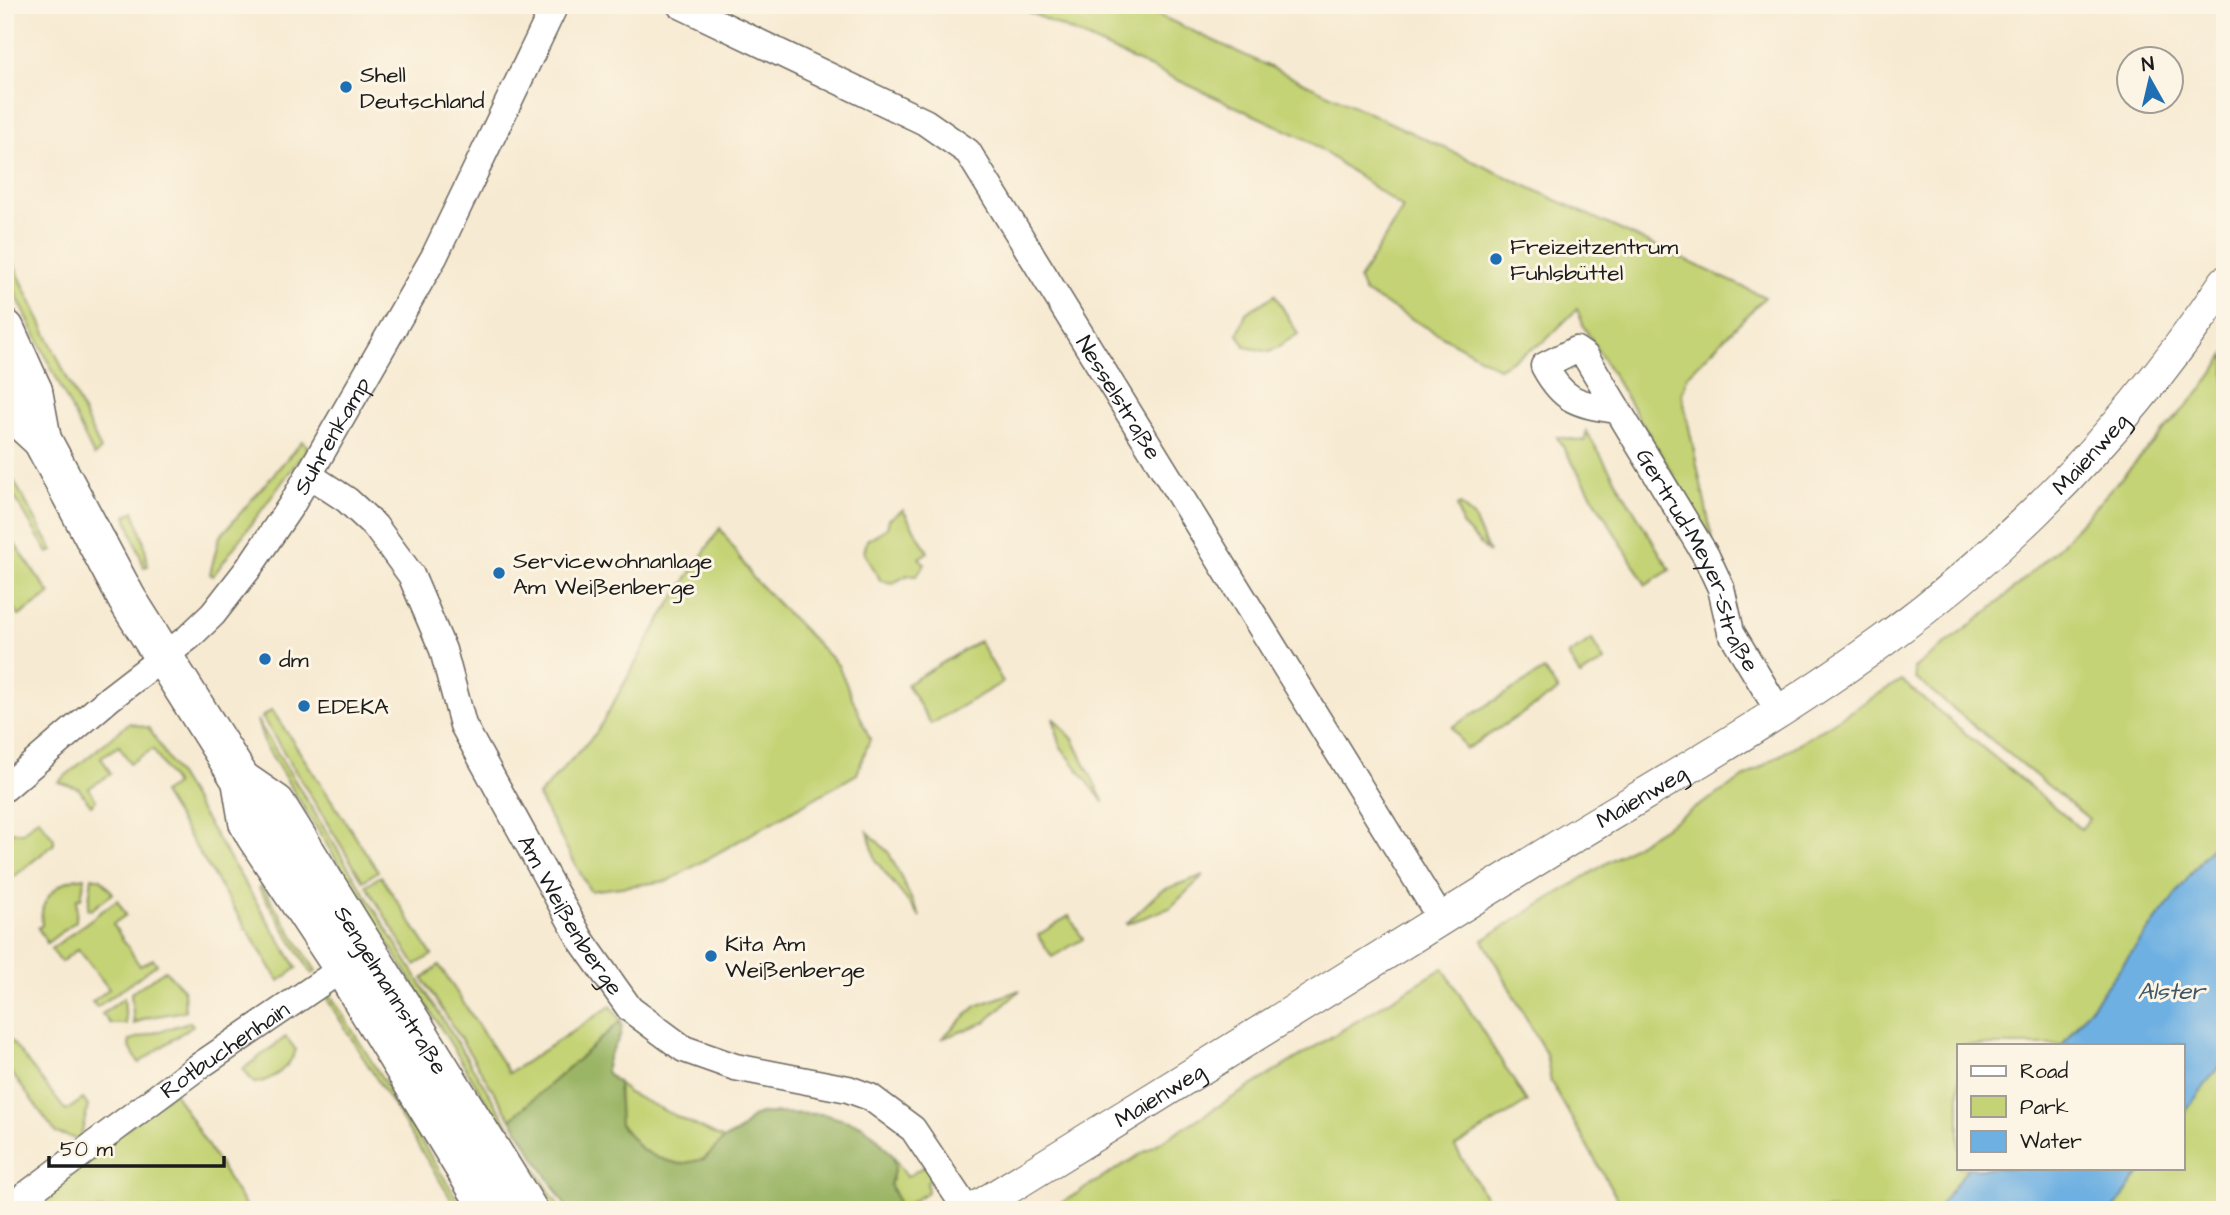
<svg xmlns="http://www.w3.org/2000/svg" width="2230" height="1215" font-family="'Architects Daughter',sans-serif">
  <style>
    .green { fill: #c4d375; stroke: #707848; stroke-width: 2 }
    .forest { fill: #9bb566; stroke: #5c6841; stroke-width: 2 }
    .water { fill: #6eb0e2; stroke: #45667f; stroke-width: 2 }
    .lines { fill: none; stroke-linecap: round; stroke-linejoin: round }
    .minor-casing { stroke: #69645c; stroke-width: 29 }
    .tertiary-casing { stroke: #69645c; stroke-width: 34 }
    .primary-casing { stroke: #69645c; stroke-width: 41 }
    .trunk-casing { stroke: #69645c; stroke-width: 41 }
    .minor { stroke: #fff; stroke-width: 26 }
    .tertiary { stroke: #fff; stroke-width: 32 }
    .primary { stroke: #fff; stroke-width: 38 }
    .trunk { stroke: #fff; stroke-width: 38 }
    .poi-dot { fill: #1f6fb2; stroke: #fcf5e5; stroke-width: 2.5 }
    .labels { text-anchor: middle; stroke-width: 6; stroke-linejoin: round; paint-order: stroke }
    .poi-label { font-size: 23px; fill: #1c1c1c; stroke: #fcf5e5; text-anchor: start }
    .street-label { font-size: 23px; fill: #1c1c1c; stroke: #fcf5e5 }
    .water-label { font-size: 24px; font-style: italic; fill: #3d576b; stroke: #fcf5e5 }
  </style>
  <rect width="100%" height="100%" fill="#fcf5e5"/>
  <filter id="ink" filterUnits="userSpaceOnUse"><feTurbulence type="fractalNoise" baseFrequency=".0143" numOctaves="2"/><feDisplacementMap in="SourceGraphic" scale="14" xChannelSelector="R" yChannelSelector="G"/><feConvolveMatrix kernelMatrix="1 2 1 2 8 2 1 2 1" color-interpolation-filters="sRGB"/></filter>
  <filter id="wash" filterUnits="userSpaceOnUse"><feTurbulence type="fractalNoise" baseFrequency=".00686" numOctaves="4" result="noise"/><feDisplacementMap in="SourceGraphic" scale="28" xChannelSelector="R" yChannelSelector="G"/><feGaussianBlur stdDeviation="1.57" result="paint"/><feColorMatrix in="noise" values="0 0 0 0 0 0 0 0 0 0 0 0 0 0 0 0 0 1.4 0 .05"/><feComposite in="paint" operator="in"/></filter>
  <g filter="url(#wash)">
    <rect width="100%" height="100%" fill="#f7ead2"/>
    <g class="green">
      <polygon points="1014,5 1137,5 1765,297 1688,375 1682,394 1713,541 1584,327 1577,309 1545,341 1499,368 1364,292 1359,280 1403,208 1306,139"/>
      <polygon points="5,246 101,450 94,456 5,272"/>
      <polygon points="1275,295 1298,334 1270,352 1246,347 1238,334 1246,313"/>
      <polygon points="2225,355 2225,829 2062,1045 1959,1045 1959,1168 1968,1168 1936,1210 1610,1210 1620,1204 1551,1082 1546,1054 1483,940 1901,680 2081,829 2089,819 1923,684 1916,679 1914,668 1989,611 2055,551 2203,388"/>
      <polygon points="1586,431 1670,570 1646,585 1557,437 1585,441"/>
      <polygon points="302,441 308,447 213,576 210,574 219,538"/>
      <polygon points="5,465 53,551 48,553 5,481"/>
      <polygon points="1460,504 1474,518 1489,553 1462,525 1457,506"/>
      <polygon points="903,510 928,552 919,558 925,564 916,576 908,575 893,583 881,581 864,553 867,540 887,528 889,519"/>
      <polygon points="134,511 144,542 148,566 144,567 126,516"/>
      <polygon points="720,528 754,579 838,665 870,739 857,774 668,881 590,891 538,796 597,732 661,618"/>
      <polygon points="7,533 50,594 19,616 5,596"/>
      <polygon points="1592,640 1604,661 1580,676 1568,655"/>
      <polygon points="979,641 1003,682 931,724 907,684"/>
      <polygon points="1544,670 1558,691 1466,749 1452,727"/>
      <polygon points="272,710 378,871 363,881 262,717"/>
      <polygon points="1053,718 1073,739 1104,803 1061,747"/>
      <polygon points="257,720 561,1210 554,1210 265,745"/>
      <polygon points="129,723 149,728 297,968 279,981 162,793 175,785 153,749 130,763 119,746 101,757 111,774 89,788 96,800 91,805 78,788 58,782"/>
      <polygon points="38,818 54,839 54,844 5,884 5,830 22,833"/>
      <polygon points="868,832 889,853 920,917 876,861"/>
      <polygon points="1204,875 1170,908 1126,924 1160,891"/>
      <polygon points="381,876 432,955 415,965 366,885"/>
      <path d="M85 877 81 898H77L76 921 47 943 38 928 42 925C38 898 60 879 85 877Z"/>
      <polygon points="92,877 101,879 113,893 91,910 88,909"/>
      <polygon points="262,886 316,971 312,974 259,888"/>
      <polygon points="117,900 126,915 113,924 140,966 153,959 157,964 97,1007 92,1002 109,989 78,949 61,962 51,949"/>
      <polygon points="1069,916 1083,939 1052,957 1038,935"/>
      <polygon points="439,965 509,1073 611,1006 621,1021 511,1119 423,979"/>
      <polygon points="1443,968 1527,1102 1455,1147 1494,1210 1050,1210"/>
      <polygon points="165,970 184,990 185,1011 146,1018 134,1024 131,993"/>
      <polygon points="1020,990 986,1022 941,1039 976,1006"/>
      <polygon points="331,996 464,1210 458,1210 327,999"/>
      <polygon points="124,998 126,1024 111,1024 102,1014"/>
      <polygon points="190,1022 193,1025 139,1063 129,1046 130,1040"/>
      <polygon points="5,1033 66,1111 83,1099 88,1106 80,1140 56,1133 5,1064"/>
      <path d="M286 1037 296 1050C289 1068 272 1081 254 1083L243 1069Z"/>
      <polygon points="2225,1058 2225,1210 2113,1210 2144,1168 2183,1168 2183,1115"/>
      <path d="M618 1083 628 1093 724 1139C718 1145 712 1154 705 1158 677 1177 629 1149 619 1121 616 1110 620 1095 618 1083Z"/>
      <polygon points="174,1092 248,1210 21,1210"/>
      <polygon points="893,1156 907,1177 926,1165 933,1178 927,1181 928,1192 898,1210 897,1199 890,1185 895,1167"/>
    </g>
    <path class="forest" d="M621 1021C625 1043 605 1049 606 1072L618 1083 620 1124 641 1149 658 1158 680 1164 704 1159 724 1139 740 1131 752 1117 763 1113 823 1114 861 1125 875 1136 893 1156 895 1167 890 1185 897 1199 898 1210H568L511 1119Z"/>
    <g class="water">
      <polygon points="2225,829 2225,1058 2183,1115 2183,1045 2062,1045"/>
      <polygon points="1968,1168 2144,1168 2113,1210 1936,1210"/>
    </g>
  </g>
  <g filter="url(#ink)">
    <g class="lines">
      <g class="minor-casing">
        <g id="minor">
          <path id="s1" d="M680 5 925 122 968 152 1441 919"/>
          <path id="s2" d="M1617 410C1579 404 1564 403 1544 366L1576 350 1586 357 1706 556 1721 588 1731 632 1778 710"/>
          <path id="s3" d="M309 475 347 500 375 526 411 575 443 650 463 725 581 940 630 1009 684 1049 735 1067 848 1089 870 1097 913 1129 967 1210"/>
          <path id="s4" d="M5 788 110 698 189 637 213 614 248 569 292 504 434 257 555 5"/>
          <path id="s5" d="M6 1210 195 1069 343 968"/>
        </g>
      </g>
      <g class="tertiary-casing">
        <g id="tertiary">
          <path id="s6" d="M973 1210C1157 1097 1340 982 1523 868 1643 793 1770 724 1884 640 2018 542 2132 420 2225 282"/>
        </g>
      </g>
      <g class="primary-casing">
        <g id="primary">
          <polyline points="33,391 42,440 127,599 241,780 248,822 255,835 343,968 490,1210"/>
          <polyline points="5,406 42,440"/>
          <path id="s7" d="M241 780 276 804 528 1210"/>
        </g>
      </g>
      <g class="trunk-casing">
        <polyline id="trunk" points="5,329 33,391"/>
      </g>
      <use href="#minor" class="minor"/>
      <use href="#tertiary" class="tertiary"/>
      <use href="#primary" class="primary"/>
      <use href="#trunk" class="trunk"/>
    </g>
  </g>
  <g class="poi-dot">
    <circle cx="346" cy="87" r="7"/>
    <circle cx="1496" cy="259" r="7"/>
    <circle cx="499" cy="573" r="7"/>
    <circle cx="265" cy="659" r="7"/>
    <circle cx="304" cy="706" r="7"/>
    <circle cx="711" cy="956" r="7"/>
  </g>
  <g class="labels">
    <g class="poi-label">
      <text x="360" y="82">Shell<tspan x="360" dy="26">Deutschland</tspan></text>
      <text x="1510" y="254">Freizeitzentrum<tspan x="1510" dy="26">Fuhlsbüttel</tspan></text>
      <text x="513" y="568">Servicewohnanlage<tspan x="513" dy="26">Am Weißenberge</tspan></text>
      <text x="279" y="667">dm</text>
      <text x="318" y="714">EDEKA</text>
      <text x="725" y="951">Kita Am<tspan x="725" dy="26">Weißenberge</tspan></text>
    </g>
    <g class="street-label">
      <text dy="8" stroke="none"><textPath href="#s1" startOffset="612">Nesselstraße</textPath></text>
      <text dy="8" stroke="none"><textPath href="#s4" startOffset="486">Suhrenkamp</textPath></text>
      <text dy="8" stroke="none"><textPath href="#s6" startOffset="1353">Maienweg</textPath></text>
      <text dy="8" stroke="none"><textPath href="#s2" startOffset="371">Gertrud-Meyer-Straße</textPath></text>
      <text dy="8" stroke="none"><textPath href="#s6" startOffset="786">Maienweg</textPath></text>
      <text dy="8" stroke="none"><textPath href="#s3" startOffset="522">Am Weißenberge</textPath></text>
      <text dy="8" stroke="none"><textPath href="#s7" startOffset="261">Sengelmannstraße</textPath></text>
      <text dy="8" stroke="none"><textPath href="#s5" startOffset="271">Rotbuchenhain</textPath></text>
      <text dy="8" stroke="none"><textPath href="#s6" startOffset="219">Maienweg</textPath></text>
    </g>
    <g class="water-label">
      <text x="2171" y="999">Alster</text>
    </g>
  </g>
  <rect width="2230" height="1215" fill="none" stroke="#fcf5e5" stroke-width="28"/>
  <rect x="1957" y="1044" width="228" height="126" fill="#fcf5e5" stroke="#a29e95" stroke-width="2"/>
  <rect x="1971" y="1066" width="35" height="10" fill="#ffffff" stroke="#a29e95" stroke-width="2"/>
  <text x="2020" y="1078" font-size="21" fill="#1c1c1c">Road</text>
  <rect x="1971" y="1096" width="35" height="21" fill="#c4d375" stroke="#a29e95" stroke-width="2"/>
  <text x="2020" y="1114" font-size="21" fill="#1c1c1c">Park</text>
  <rect x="1971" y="1131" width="35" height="21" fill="#6eb0e2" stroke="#a29e95" stroke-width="2"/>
  <text x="2020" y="1148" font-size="21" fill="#1c1c1c">Water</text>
  <g transform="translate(2150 80) rotate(352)"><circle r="33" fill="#fcf5e5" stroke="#a29e95" stroke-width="2"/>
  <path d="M0-5L12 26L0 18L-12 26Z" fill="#1f6fb2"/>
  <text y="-10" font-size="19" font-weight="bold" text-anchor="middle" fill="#1c1c1c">N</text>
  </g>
  <path d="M49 1156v10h175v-10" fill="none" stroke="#1c1c1c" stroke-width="3.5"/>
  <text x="60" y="1156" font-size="21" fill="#1c1c1c" stroke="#fcf5e5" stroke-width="5" paint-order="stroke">50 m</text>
</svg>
